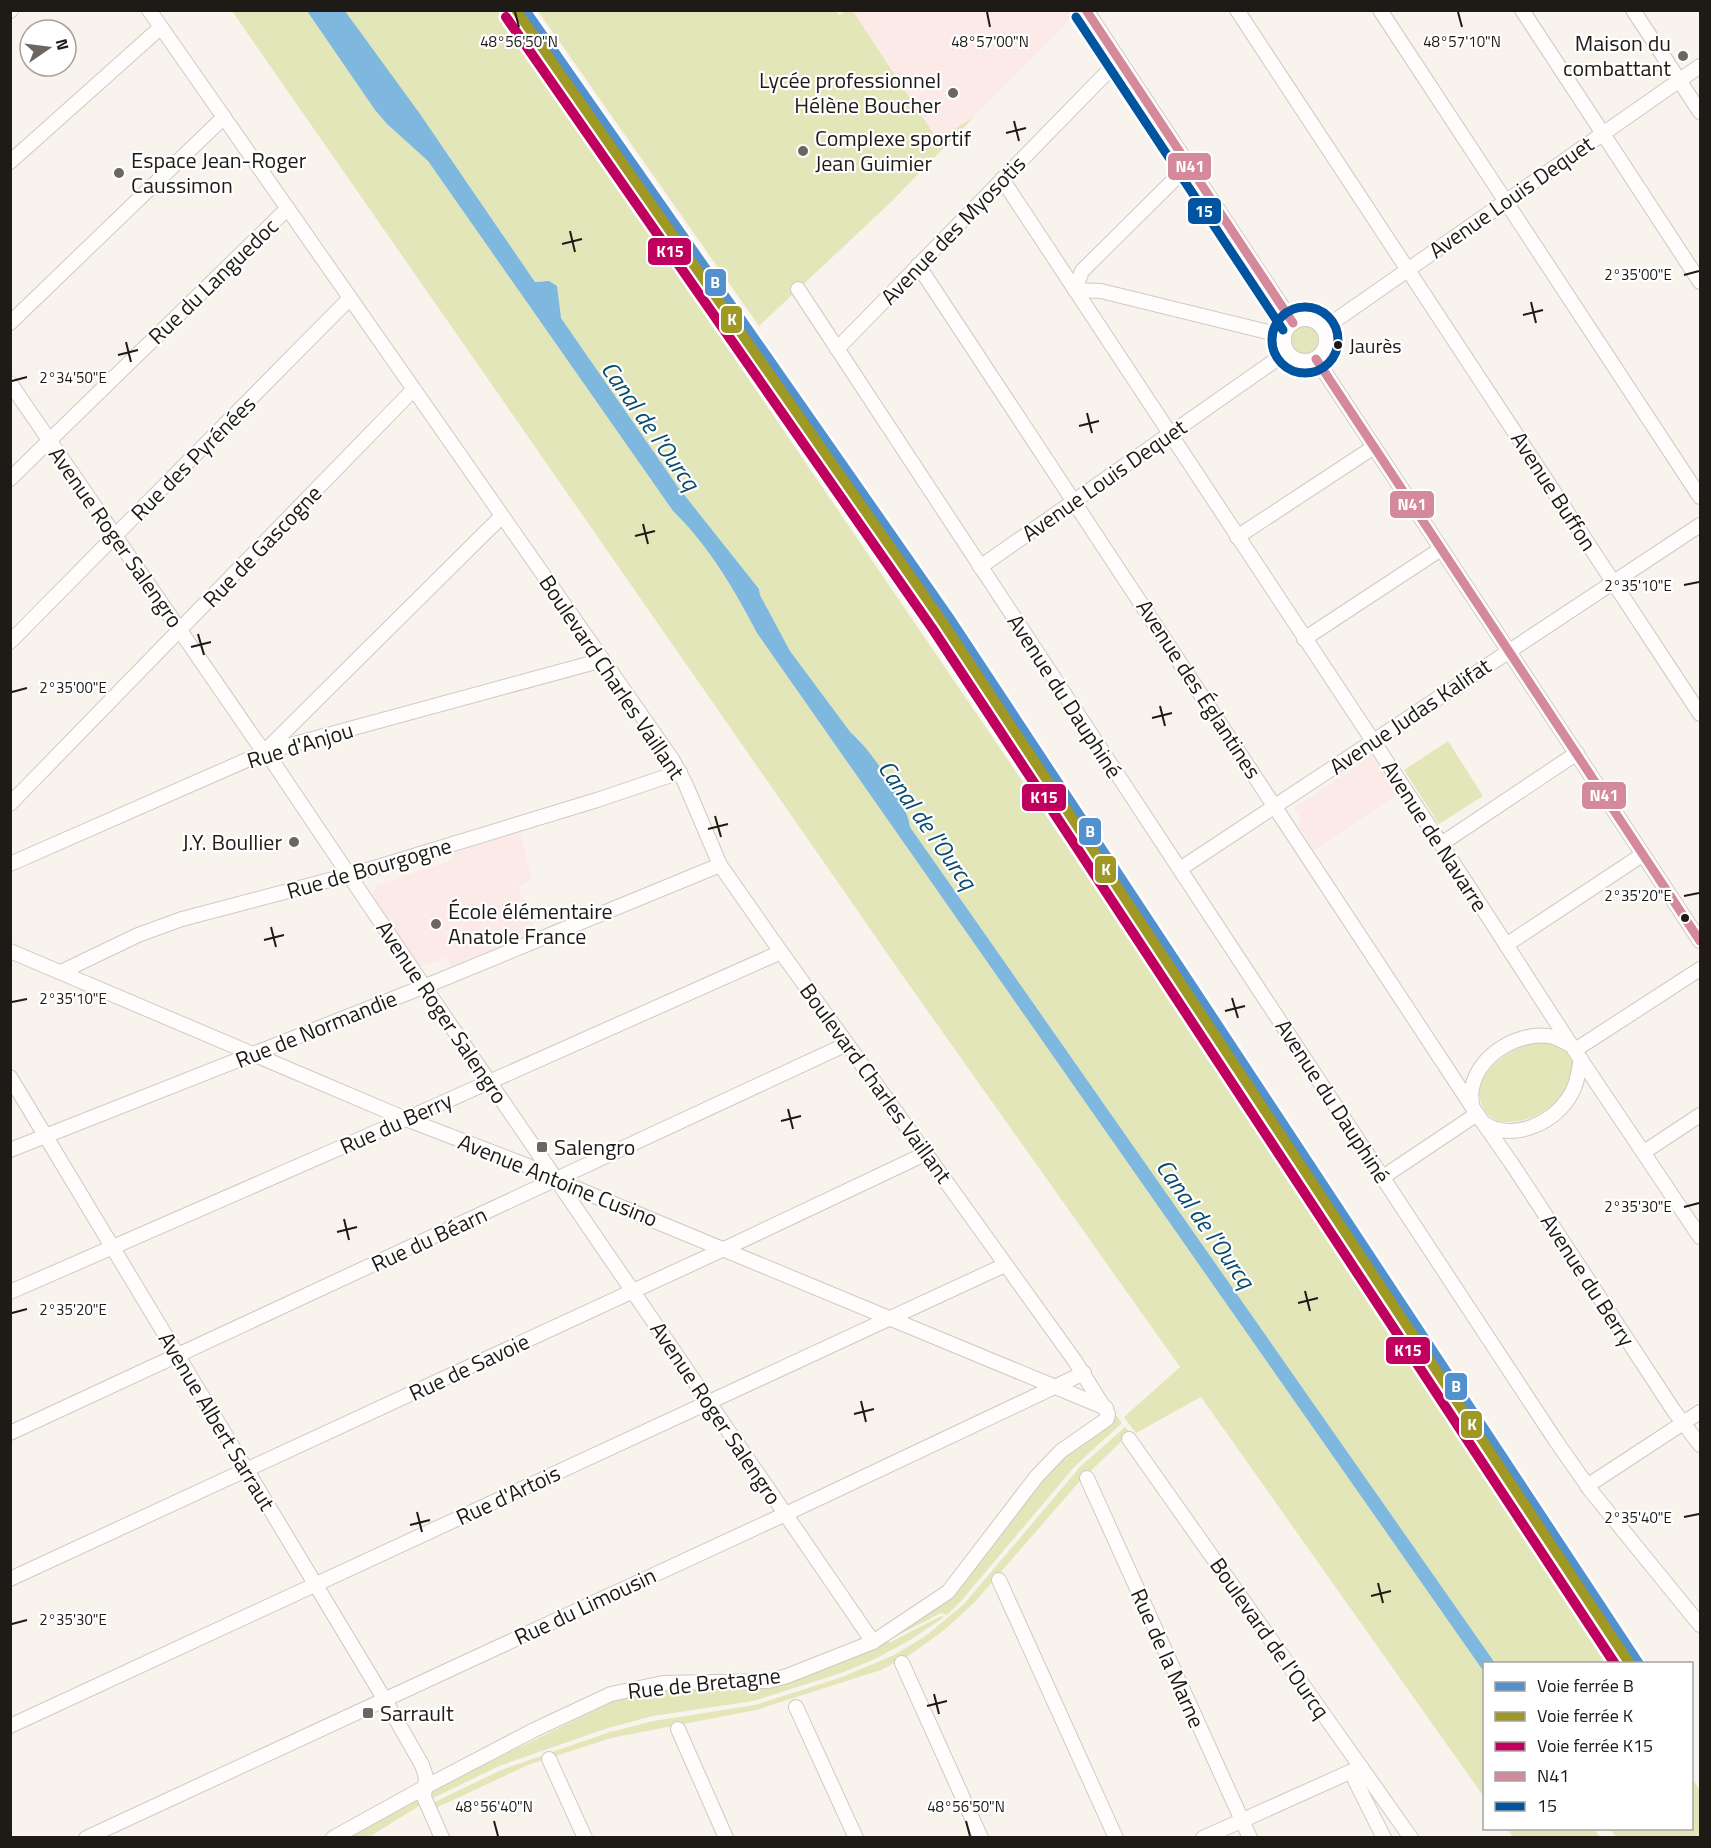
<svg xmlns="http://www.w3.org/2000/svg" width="1711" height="1848" font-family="'Titillium Web',sans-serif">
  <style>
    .education { fill: #fceae9 }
    .green { fill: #e3e6b8 }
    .water { fill: #7eb8de }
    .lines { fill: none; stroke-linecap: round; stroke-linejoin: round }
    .minor-casing { stroke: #cfc9c4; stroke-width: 16 }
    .minor { stroke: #fefdfc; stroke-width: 14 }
    .bus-1-casing { stroke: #fff; stroke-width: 14 }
    .bus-2-casing { stroke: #fff; stroke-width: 14 }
    .bus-1 { stroke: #d58a9b; stroke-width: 9 }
    .bus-2 { stroke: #0054a0; stroke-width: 9 }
    .rail-1-casing { stroke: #fff; stroke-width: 15 }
    .rail-2-casing { stroke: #fff; stroke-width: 15 }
    .rail-3-casing { stroke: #fff; stroke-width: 15 }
    .rail-1 { stroke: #5291ce; stroke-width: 10 }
    .rail-2 { stroke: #9f9825; stroke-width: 10 }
    .rail-3 { stroke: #bf005f; stroke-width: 10 }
    .ticks { fill: none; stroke: #1e1a15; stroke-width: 2 }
    .poi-dot { fill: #6b6661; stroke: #fff; stroke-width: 2 }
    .bus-dot { fill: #1e1a15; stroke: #fff; stroke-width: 2 }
    .labels { text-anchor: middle; stroke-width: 4.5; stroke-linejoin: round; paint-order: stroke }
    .bus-label { font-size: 20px; fill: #1e1a15; stroke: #fff; text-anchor: start }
    .poi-label { font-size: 22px; fill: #1e1a15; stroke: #fff; text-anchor: start }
    .street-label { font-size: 22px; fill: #1e1a15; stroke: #fff }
    .water-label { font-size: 24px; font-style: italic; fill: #074b71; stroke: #fff }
    .ticks-label { font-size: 15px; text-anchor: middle; fill: #1e1a15; stroke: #fff; stroke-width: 4.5; stroke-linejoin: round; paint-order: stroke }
    .line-badge { stroke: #fff; stroke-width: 2 }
    .badge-label { font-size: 16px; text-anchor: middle; font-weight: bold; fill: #fff }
  </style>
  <rect width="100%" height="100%" fill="#f9f3ed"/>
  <g class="education">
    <polygon points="859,10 1067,10 1072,17 973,118 938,140 855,13"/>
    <polygon points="1367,753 1371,754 1398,794 1314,850 1297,823 1301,820 1294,808 1359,765 1356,760"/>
    <polygon points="520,832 532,880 518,886 536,932 451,966 448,958 421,967 373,897 375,885 452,860 450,854"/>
  </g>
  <g class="green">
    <polygon points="835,10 839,15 846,11 853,11 937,139 973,118 891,202 759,326 538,11"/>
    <path d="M232 11H307L375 110 387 124 428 161 673 511C709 546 734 589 757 633L1484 1672V1797L1201 1397 1136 1433 1124 1417 1180 1367 905 979Z"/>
    <polygon points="345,11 498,11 1358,1274 1616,1663 1495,1663 910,827 909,820 860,740 851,733 790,651 760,595 759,589 678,487 561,318 559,309 544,281 535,282 449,156"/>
    <circle cx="1305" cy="340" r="17"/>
    <polygon points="1448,741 1483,796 1439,824 1404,770"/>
    <path d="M1536 1042C1605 1039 1567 1125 1505 1122 1497 1122 1490 1118 1486 1112 1462 1079 1508 1048 1536 1042Z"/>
    <polygon points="1116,1415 1122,1423 1075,1466 961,1601 947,1615 941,1613 889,1640 886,1640 971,1572 1042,1478 1063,1455 1113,1419"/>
    <polygon points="1125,1427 1130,1433 1078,1483 975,1602 943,1631 908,1656 881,1670 756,1710 611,1738 528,1765 436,1808 435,1802 501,1770 610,1732 654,1721 755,1705 842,1677 894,1655 927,1635 964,1604 1080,1467"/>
    <polygon points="941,1616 944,1617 912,1639 875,1659 841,1673 753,1701 653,1716 608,1728 499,1766 429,1800 430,1793 437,1785 465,1774 612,1702 654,1691 767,1687 780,1685 884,1642 891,1642"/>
    <polygon points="1692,1778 1700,1791 1700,1837 1616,1837 1610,1829 1692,1828"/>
    <polygon points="416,1798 422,1804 369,1837 341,1838"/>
    <polygon points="1507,1829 1594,1829 1600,1837 1513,1837"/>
  </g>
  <path class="water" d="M307 11H345L420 114 535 282 549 281 557 286 561 318 678 487 759 589 760 595 790 651 851 733C869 747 908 804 910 827L1495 1663 1484 1664V1672L757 633C734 589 709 546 673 511L428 161 387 124 375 110Z"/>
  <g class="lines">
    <g class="minor-casing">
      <g id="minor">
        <polyline points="149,10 672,759 685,783 720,865 781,952 1075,1361 1108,1414 1107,1419 1061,1451 1037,1476 948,1592 873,1642 787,1676 768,1681 663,1683 611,1694 534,1730 427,1786 333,1838"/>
        <polyline points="1086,10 1293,323"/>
        <polyline points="1237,10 1700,714"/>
        <polyline points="1380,10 1700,497"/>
        <polyline points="1522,10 1700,282"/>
        <polyline points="1633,10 1700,112"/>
        <polyline points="10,11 11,10"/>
        <polyline points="10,162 160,28"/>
        <polyline points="1188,166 1082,271 1075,290 1101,291 1284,336"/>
        <polyline points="1002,179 1441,844 1571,1045 1700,1237"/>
        <polyline points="918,265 1477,1114 1512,1164 1674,1411 1700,1445"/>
        <polyline points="798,289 1556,1441 1591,1491 1700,1625"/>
        <circle cx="1305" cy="340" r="21"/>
        <polyline points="10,323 224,117"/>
        <polyline points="1323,329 1700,66"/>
        <polyline points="837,349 1119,60"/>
        <polyline points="1316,359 1700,941"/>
        <polyline points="10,383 256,741 273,762 423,985 873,1642"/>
        <polyline points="10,479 287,209"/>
        <polyline points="1237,537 1374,447"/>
        <polyline points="980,567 1287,352"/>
        <polyline points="1304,639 1441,549"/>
        <polyline points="10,642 350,298"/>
        <polyline points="266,750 501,517"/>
        <polyline points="10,804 413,390"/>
        <polyline points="1441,844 1577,753"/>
        <polyline points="10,864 265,752 603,660"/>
        <polyline points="1180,869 1700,525"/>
        <polyline points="1506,945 1642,855"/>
        <polyline points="10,951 406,1119 528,1166 556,1180 1106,1408"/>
        <polyline points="61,972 138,935 182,919 371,869 597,800 680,772"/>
        <polyline points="1575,1050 1700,969"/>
        <polyline points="10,1077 385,1700 422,1765 426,1777 424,1797 442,1838"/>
        <path d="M1472 1104C1465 1063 1515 1028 1554 1037 1560 1039 1566 1043 1571 1045"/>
        <path d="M1485 1124C1513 1141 1551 1124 1568 1099 1577 1087 1578 1073 1581 1059"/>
        <polyline points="10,1150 438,981 720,865"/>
        <polyline points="1644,1152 1700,1115"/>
        <polyline points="1383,1177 1477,1114"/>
        <polyline points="10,1292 406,1119 781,952"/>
        <polyline points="10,1433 847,1044"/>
        <polyline points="1129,1439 1411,1838"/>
        <polyline points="1087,1478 1250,1838"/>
        <polyline points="1587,1486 1700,1412"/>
        <polyline points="10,1579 724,1249 927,1153"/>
        <polyline points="999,1580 1116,1838"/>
        <polyline points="902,1663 981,1838"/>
        <polyline points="796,1707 856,1838"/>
        <polyline points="10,1726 1005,1265"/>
        <polyline points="678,1729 726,1838"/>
        <polyline points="549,1759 585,1838"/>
        <polyline points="1361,1767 1355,1780 1384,1838"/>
        <polyline points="86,1838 792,1511 1084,1373"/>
        <polyline points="1203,1838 1361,1767"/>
      </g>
    </g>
    <use href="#minor" class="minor"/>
    <g class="bus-1-casing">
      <g id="bus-1">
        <polyline points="1086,10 1293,323"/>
        <polyline points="1316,359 1700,941"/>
      </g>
    </g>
    <g class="bus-2-casing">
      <g id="bus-2">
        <polyline points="1076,17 1283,330"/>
        <circle cx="1305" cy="340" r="33"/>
      </g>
    </g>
    <use href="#bus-1" class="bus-1"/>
    <use href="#bus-2" class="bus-2"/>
    <g class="rail-1-casing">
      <polyline id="rail-1" points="525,10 948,616 1639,1664"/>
    </g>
    <g class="rail-2-casing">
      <polyline id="rail-2" points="516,10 942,621 1630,1664"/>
    </g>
    <g class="rail-3-casing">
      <polyline id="rail-3" points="506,17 932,628 1615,1664"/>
    </g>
    <use href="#rail-1" class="rail-1"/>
    <use href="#rail-2" class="rail-2"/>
    <use href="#rail-3" class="rail-3"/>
  </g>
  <path class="ticks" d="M515 12 519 27M987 12 990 27M1458 12 1462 27M1014 121 1019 141M1006 133 1026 128M570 231 575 252M562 244 582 239M1684 275 1699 271M1531 302 1536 323M1523 315 1543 310M126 342 131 362M118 355 138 350M12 381 27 377M1087 413 1092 433M1079 426 1099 421M643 524 648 544M635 536 655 531M1684 585 1699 582M198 634 204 655M191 647 211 642M12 692 27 688M1160 706 1165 726M1152 718 1172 713M715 816 721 837M708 829 728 824M1684 896 1699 893M271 927 276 947M264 940 284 935M1232 998 1238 1018M12 1002 27 999M1225 1011 1245 1006M788 1109 793 1129M781 1121 801 1116M1684 1207 1699 1203M344 1219 349 1240M337 1232 357 1227M1305 1291 1310 1311M1298 1303 1318 1298M12 1313 27 1309M861 1401 866 1422M854 1414 874 1409M417 1512 422 1532M1684 1517 1699 1514M410 1525 430 1520M1378 1583 1383 1603M1371 1596 1391 1591M12 1624 27 1620M934 1694 939 1714M927 1706 947 1701M494 1821 498 1836M966 1821 970 1836"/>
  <g class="poi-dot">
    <circle cx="1683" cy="56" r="6"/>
    <circle cx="953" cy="93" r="6"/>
    <circle cx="803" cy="151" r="6"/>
    <circle cx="119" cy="173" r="6"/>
    <circle cx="294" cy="842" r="6"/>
    <circle cx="436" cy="924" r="6"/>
    <rect x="536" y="1141" width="12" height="12" rx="3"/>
    <rect x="362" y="1707" width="12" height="12" rx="3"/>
  </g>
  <g class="bus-dot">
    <circle cx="1338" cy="345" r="5"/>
    <circle cx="1685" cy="918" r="5"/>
  </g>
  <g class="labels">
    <g class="bus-label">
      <text x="1349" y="353">Jaurès</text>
    </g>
    <g class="poi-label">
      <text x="1671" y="51" text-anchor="end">Maison du<tspan x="1671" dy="25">combattant</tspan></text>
      <text x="941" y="88" text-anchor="end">Lycée professionnel<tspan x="941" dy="25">Hélène Boucher</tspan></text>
      <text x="815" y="146">Complexe sportif<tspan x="815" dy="25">Jean Guimier</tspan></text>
      <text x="131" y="168">Espace Jean-Roger<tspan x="131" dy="25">Caussimon</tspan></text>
      <text x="282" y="850" text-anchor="end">J.Y. Boullier</text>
      <text x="448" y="919">École élémentaire<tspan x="448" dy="25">Anatole France</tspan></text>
      <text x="554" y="1155">Salengro</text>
      <text x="380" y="1721">Sarrault</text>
    </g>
    <g class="street-label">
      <text transform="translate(1511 197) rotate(-35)" y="8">Avenue Louis Dequet</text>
      <text transform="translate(953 230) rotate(-46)" y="8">Avenue des Myosotis</text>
      <text transform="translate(213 281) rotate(-44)" y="8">Rue du Languedoc</text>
      <text transform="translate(193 458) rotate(-45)" y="8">Rue des Pyrénées</text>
      <text transform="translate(1104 480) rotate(-35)" y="8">Avenue Louis Dequet</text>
      <text transform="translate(1554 491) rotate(57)" y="8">Avenue Buffon</text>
      <text transform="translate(116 537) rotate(55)" y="8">Avenue Roger Salengro</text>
      <text transform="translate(262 546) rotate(-46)" y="8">Rue de Gascogne</text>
      <text transform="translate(612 677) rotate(56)" y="8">Boulevard Charles Vaillant</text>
      <text transform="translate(1199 689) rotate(57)" y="8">Avenue des Églantines</text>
      <text transform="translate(1065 696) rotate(57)" y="8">Avenue du Dauphiné</text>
      <text transform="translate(1410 716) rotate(-34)" y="8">Avenue Judas Kalifat</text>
      <text transform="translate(300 745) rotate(-17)" y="8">Rue d'Anjou</text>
      <text transform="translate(1435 836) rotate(57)" y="8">Avenue de Navarre</text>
      <text transform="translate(369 868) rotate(-16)" y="8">Rue de Bourgogne</text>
      <text transform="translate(442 1012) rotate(56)" y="8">Avenue Roger Salengro</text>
      <text transform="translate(316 1029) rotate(-22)" y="8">Rue de Normandie</text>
      <text transform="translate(876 1083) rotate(54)" y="8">Boulevard Charles Vaillant</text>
      <text transform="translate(1333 1101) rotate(57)" y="8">Avenue du Dauphiné</text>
      <text transform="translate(396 1123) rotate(-24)" y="8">Rue du Berry</text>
      <text transform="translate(558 1180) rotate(22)" y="8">Avenue Antoine Cusino</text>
      <text transform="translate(429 1239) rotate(-25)" y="8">Rue du Béarn</text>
      <text transform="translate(1588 1280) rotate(57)" y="8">Avenue du Berry</text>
      <text transform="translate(469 1367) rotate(-25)" y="8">Rue de Savoie</text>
      <text transform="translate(716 1413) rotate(56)" y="8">Avenue Roger Salengro</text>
      <text transform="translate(217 1421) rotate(59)" y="8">Avenue Albert Sarraut</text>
      <text transform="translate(508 1495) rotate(-25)" y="8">Rue d'Artois</text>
      <text transform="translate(585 1606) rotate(-25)" y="8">Rue du Limousin</text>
      <text transform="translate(1270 1638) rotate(55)" y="8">Boulevard de l'Ourcq</text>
      <text transform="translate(1168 1658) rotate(66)" y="8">Rue de la Marne</text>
      <text transform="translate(704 1683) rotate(-6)" y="8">Rue de Bretagne</text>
    </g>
    <g class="water-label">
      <text transform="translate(650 426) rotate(55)" y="8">Canal de l'Ourcq</text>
      <text transform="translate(927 825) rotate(55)" y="8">Canal de l'Ourcq</text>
      <text transform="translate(1205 1224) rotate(55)" y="8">Canal de l'Ourcq</text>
    </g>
  </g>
  <g class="ticks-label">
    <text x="519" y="47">48°56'50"N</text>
    <text x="990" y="47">48°57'00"N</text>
    <text x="1462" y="47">48°57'10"N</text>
    <text x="1638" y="280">2°35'00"E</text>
    <text x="73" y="383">2°34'50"E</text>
    <text x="1638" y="591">2°35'10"E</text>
    <text x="73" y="693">2°35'00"E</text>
    <text x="1638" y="901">2°35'20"E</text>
    <text x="73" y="1004">2°35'10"E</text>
    <text x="1638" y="1212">2°35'30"E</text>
    <text x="73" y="1315">2°35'20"E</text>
    <text x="1638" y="1523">2°35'40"E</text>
    <text x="73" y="1625">2°35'30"E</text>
    <text x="494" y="1812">48°56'40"N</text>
    <text x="966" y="1812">48°56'50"N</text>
  </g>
  <g class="line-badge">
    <rect x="1167" y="152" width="45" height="29" rx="6" fill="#d58a9b"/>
    <rect x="1187" y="197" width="35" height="28" rx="6" fill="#0054a0"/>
    <rect x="647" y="237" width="45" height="29" rx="6" fill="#bf005f"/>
    <rect x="704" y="268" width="23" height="29" rx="6" fill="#5291ce"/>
    <rect x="720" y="305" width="23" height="29" rx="6" fill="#9f9825"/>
    <rect x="1389" y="490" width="46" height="29" rx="6" fill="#d58a9b"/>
    <rect x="1581" y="781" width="46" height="29" rx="6" fill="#d58a9b"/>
    <rect x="1021" y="783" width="46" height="29" rx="6" fill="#bf005f"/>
    <rect x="1078" y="817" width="24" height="29" rx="6" fill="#5291ce"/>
    <rect x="1094" y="855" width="23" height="29" rx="6" fill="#9f9825"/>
    <rect x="1385" y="1336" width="46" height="29" rx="6" fill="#bf005f"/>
    <rect x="1444" y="1372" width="24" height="29" rx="6" fill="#5291ce"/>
    <rect x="1460" y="1410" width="23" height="29" rx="6" fill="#9f9825"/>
  </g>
  <g class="badge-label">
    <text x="1190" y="172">N41</text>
    <text x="1204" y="217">15</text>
    <text x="670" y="257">K15</text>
    <text x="715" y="288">B</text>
    <text x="732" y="325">K</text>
    <text x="1412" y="510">N41</text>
    <text x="1604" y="801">N41</text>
    <text x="1044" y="803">K15</text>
    <text x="1090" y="837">B</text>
    <text x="1106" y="875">K</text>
    <text x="1408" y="1356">K15</text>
    <text x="1456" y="1392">B</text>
    <text x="1472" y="1430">K</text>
  </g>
  <rect width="1711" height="1848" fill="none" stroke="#1e1a15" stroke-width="24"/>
  <rect x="1483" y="1662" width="210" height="168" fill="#ffffff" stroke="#a5a3a1" stroke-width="1.5"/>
  <rect x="1495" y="1682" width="30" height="9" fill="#5291ce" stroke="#a5a3a1" stroke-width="1.5"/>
  <text x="1537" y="1692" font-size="18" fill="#1e1a15">Voie ferrée B</text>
  <rect x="1495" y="1712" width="30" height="9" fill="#9f9825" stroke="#a5a3a1" stroke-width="1.5"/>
  <text x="1537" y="1722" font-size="18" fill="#1e1a15">Voie ferrée K</text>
  <rect x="1495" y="1742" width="30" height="9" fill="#bf005f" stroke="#a5a3a1" stroke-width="1.5"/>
  <text x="1537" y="1752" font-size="18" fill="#1e1a15">Voie ferrée K15</text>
  <rect x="1495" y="1772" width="30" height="9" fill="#d58a9b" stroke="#a5a3a1" stroke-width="1.5"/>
  <text x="1537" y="1782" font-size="18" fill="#1e1a15">N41</text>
  <rect x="1495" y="1802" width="30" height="9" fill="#0054a0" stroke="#a5a3a1" stroke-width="1.5"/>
  <text x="1537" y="1812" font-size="18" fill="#1e1a15">15</text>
  <g transform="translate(48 48) rotate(76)"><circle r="28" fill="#ffffff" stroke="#a5a3a1" stroke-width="1.5"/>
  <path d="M0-4.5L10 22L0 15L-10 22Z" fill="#6b6661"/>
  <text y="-9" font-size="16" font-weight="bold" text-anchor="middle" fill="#1e1a15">N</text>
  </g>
</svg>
